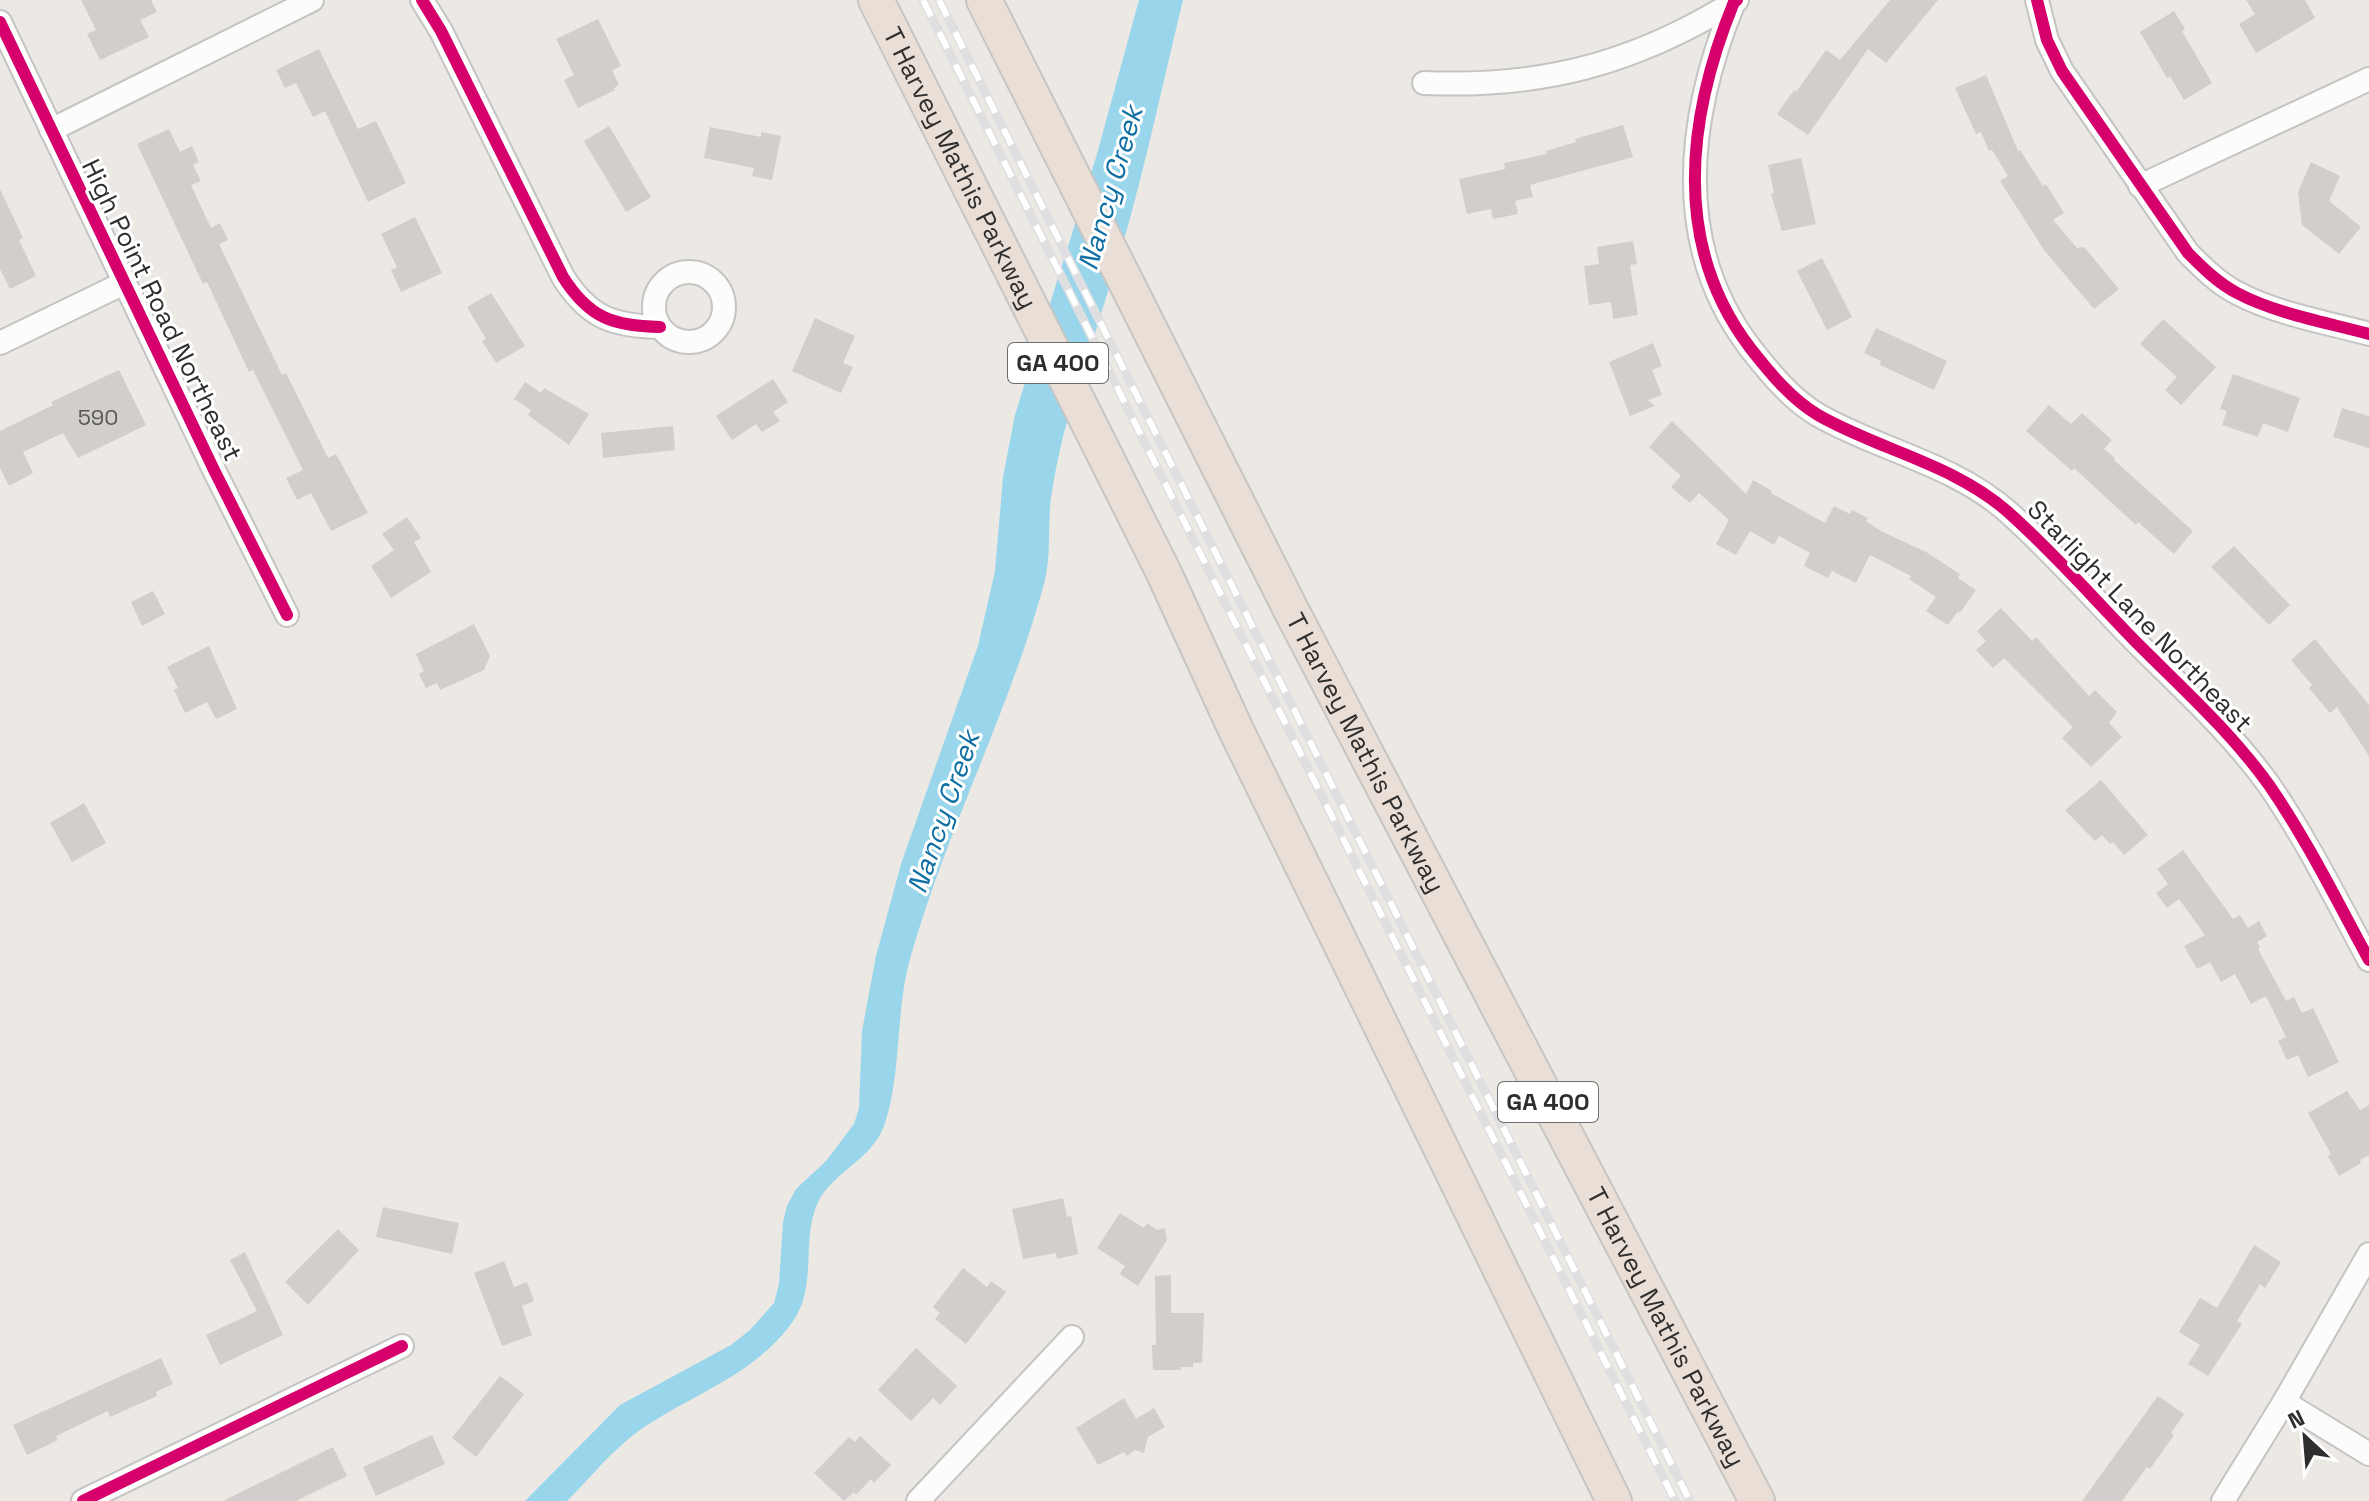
<svg xmlns="http://www.w3.org/2000/svg" width="2369" height="1501" font-family="'Space Grotesk',sans-serif">
  <style>
    .water { fill: #99d6ec }
    .building { fill: #d1cecb }
    .lines { fill: none; stroke-linecap: round; stroke-linejoin: round }
    .minor-casing { stroke: #c5c4c5; stroke-width: 26 }
    .highway-casing { stroke: #c6c5c4; stroke-width: 38 }
    .minor { stroke: #fcfcfb; stroke-width: 22 }
    .highway { stroke: #eadfd6; stroke-width: 34 }
    .rail-casing { stroke: #dfdfe1; stroke-width: 9 }
    .rail { stroke: #fff; stroke-width: 6; stroke-dasharray: 18; stroke-linecap: butt }
    .cycleway-casing { stroke: #fff; stroke-width: 17 }
    .cycleway { stroke: #d6006c; stroke-width: 12 }
    .labels { text-anchor: middle; stroke-width: 6; stroke-linejoin: round; paint-order: stroke }
    .number-label { font-size: 22px; fill: #585857 }
    .shield { fill: #fff; stroke: #6d6d6d; stroke-width: 2 }
    .shield-label { font-size: 24px; font-weight: bold; fill: #2e2e2e }
    .street-label { font-size: 26px; fill: #2e2e2e; stroke: #fff }
    .water-label { font-size: 28px; font-style: italic; fill: #0d6fa3; stroke: #fff }
  </style>
  <rect width="100%" height="100%" fill="#ece8e4"/>
  <path class="water" d="M1139 0H1183C1165 74 1149 149 1129 222 1114 274 1097 325 1082 376 1075 398 1067 419 1062 441 1057 463 1052 486 1050 508 1048 534 1051 558 1044 584 1009 712 946 831 910 959 895 1013 902 1074 884 1126 872 1159 832 1173 818 1202 800 1242 819 1287 791 1324 754 1375 690 1395 640 1430 613 1449 590 1478 567 1501H525L620 1405 731 1345 750 1330 774 1303 779 1284 783 1222 787 1206 796 1189 826 1161 854 1124 859 1108 862 1031 876 956 901 864 978 646 995 571 1003 477 1015 415 1097 154Z"/>
  <g class="building">
    <polygon points="81,0 151,0 157,12 140,20 149,37 100,60 87,34 96,30"/>
    <polygon points="1890,0 1938,0 1886,63 1868,49 1808,135 1777,114 1794,90 1796,92 1826,50 1840,60"/>
    <polygon points="2246,0 2305,0 2315,18 2256,53 2239,24 2255,14"/>
    <polygon points="2174,11 2185,29 2182,31 2212,83 2184,100 2170,76 2167,78 2140,32"/>
    <polygon points="598,19 621,66 612,70 619,85 614,88 615,90 578,108 564,80 574,75 556,39"/>
    <polygon points="319,49 358,129 376,121 406,183 368,202 325,111 313,117 296,83 285,88 276,70"/>
    <polygon points="1986,75 2018,151 2020,150 2043,186 2046,184 2064,213 2053,220 2077,248 2084,247 2119,289 2094,309 2044,250 2000,181 2008,176 1992,150 1989,151 1981,132 1976,134 1955,88"/>
    <polygon points="1623,125 1633,157 1530,185 1533,197 1515,201 1518,214 1493,219 1491,209 1467,214 1459,179 1505,169 1504,163 1547,154 1546,151 1576,142 1575,139"/>
    <polygon points="609,126 651,197 626,212 584,141"/>
    <polygon points="710,127 761,137 761,132 781,136 772,180 752,176 754,168 704,158"/>
    <polygon points="169,129 180,152 192,146 199,162 193,165 201,181 191,185 211,228 220,223 228,240 219,244 282,375 286,373 328,458 336,454 368,513 331,531 311,493 297,500 286,478 303,470 253,370 249,372 207,282 203,284 137,144"/>
    <polygon points="1801,158 1816,224 1782,231 1771,194 1774,193 1768,165"/>
    <polygon points="2311,162 2340,176 2329,201 2361,227 2339,254 2302,225 2298,192"/>
    <polygon points="0,189 23,238 19,240 36,276 10,289 0,269"/>
    <polygon points="415,217 442,273 401,292 391,270 397,267 381,234"/>
    <polygon points="1633,241 1637,264 1630,265 1638,315 1613,319 1611,302 1589,305 1584,266 1599,264 1597,247"/>
    <polygon points="1822,258 1852,317 1827,330 1797,271"/>
    <polygon points="491,293 525,346 496,363 482,341 486,339 467,307"/>
    <polygon points="815,318 855,336 843,363 853,367 841,393 792,371"/>
    <polygon points="2163,319 2216,367 2181,405 2165,390 2177,377 2140,344"/>
    <polygon points="1876,328 1947,361 1934,390 1880,365 1881,361 1864,353"/>
    <polygon points="1653,343 1662,366 1652,370 1662,395 1648,400 1655,406 1630,416 1609,362"/>
    <polygon points="119,370 146,425 78,458 63,433 23,452 33,473 9,486 0,468 0,431 53,405 51,402"/>
    <polygon points="2233,374 2300,398 2288,432 2263,423 2258,437 2222,425 2227,411 2220,409"/>
    <polygon points="773,379 788,402 773,412 780,421 762,432 756,424 732,440 716,416"/>
    <polygon points="525,382 541,393 544,388 589,414 569,445 528,415 531,410 514,399"/>
    <polygon points="2049,405 2071,424 2082,413 2112,440 2104,449 2115,458 2114,460 2193,531 2174,554 2138,522 2136,525 2074,468 2072,471 2026,431"/>
    <polygon points="2342,408 2369,416 2369,448 2333,437"/>
    <polygon points="1672,421 1746,494 1753,480 1772,491 1771,493 1825,523 1834,506 1850,514 1852,510 1868,518 1866,521 1881,531 1926,552 1960,574 1958,578 1976,590 1960,613 1958,611 1948,625 1926,611 1936,597 1909,579 1911,576 1870,555 1856,583 1832,571 1828,578 1804,566 1810,553 1779,536 1774,545 1750,531 1736,555 1716,544 1729,520 1699,493 1690,503 1671,487 1681,476 1649,447"/>
    <polygon points="673,426 675,450 603,458 601,433"/>
    <polygon points="407,517 421,538 414,542 431,572 391,598 371,566 394,550 382,534"/>
    <polygon points="2234,546 2290,605 2269,625 2211,567"/>
    <polygon points="153,591 165,614 142,626 131,602"/>
    <polygon points="2001,608 2032,641 2036,637 2089,696 2095,690 2117,712 2109,723 2122,737 2091,767 2062,738 2073,727 2004,658 1993,668 1976,650 1986,641 1977,631"/>
    <polygon points="474,624 490,656 484,670 440,690 437,683 426,688 419,674 424,671 416,654"/>
    <polygon points="2315,639 2369,705 2369,756 2337,707 2330,713 2309,688 2312,685 2291,660"/>
    <polygon points="209,646 237,709 216,719 207,702 185,713 174,690 178,688 167,667"/>
    <polygon points="2101,780 2148,835 2124,855 2113,842 2110,844 2102,835 2095,841 2065,810"/>
    <polygon points="84,803 106,843 72,862 50,823"/>
    <polygon points="2183,850 2233,919 2240,915 2248,928 2259,921 2267,936 2257,942 2260,947 2258,949 2286,1001 2294,997 2302,1013 2313,1008 2339,1062 2308,1077 2298,1055 2287,1060 2278,1041 2286,1037 2266,996 2251,1004 2235,974 2221,982 2210,962 2197,969 2184,946 2205,935 2179,899 2167,908 2156,893 2168,884 2157,869"/>
    <polygon points="2347,1091 2360,1110 2369,1105 2369,1155 2360,1160 2361,1163 2339,1176 2328,1156 2331,1154 2308,1113"/>
    <polygon points="1063,1198 1067,1217 1071,1216 1078,1254 1057,1259 1056,1253 1023,1259 1012,1209"/>
    <polygon points="383,1207 459,1223 452,1254 376,1237"/>
    <polygon points="1120,1213 1144,1228 1147,1223 1157,1230 1165,1228 1167,1240 1138,1286 1120,1274 1125,1266 1097,1248"/>
    <polygon points="338,1229 359,1250 308,1305 285,1282"/>
    <polygon points="2254,1245 2281,1262 2265,1288 2260,1284 2237,1321 2242,1324 2208,1376 2188,1364 2200,1345 2179,1332 2200,1298 2217,1308"/>
    <polygon points="245,1252 283,1335 220,1365 206,1335 257,1311 230,1260"/>
    <polygon points="504,1261 514,1287 527,1282 534,1301 522,1306 532,1335 502,1346 474,1273"/>
    <polygon points="963,1268 987,1287 991,1281 1006,1292 966,1344 935,1319 940,1313 933,1307"/>
    <polygon points="1171,1275 1171,1313 1204,1313 1202,1363 1193,1363 1193,1367 1181,1367 1181,1370 1153,1370 1152,1345 1156,1345 1155,1276"/>
    <polygon points="916,1348 957,1386 940,1405 933,1398 911,1421 878,1390"/>
    <polygon points="161,1358 173,1384 156,1392 157,1396 110,1417 108,1411 56,1436 58,1440 27,1455 13,1425"/>
    <polygon points="500,1376 524,1394 476,1457 452,1438"/>
    <polygon points="2158,1396 2184,1414 2171,1433 2174,1435 2150,1469 2147,1467 2122,1501 2082,1501"/>
    <polygon points="1124,1398 1136,1419 1154,1408 1165,1427 1148,1437 1144,1453 1135,1450 1127,1456 1124,1452 1098,1465 1076,1428"/>
    <polygon points="432,1435 445,1464 376,1496 363,1467"/>
    <polygon points="860,1436 891,1465 874,1483 871,1479 856,1495 854,1492 844,1501 814,1473 849,1437 855,1442"/>
    <polygon points="333,1447 347,1476 296,1501 223,1501"/>
  </g>
  <g class="lines">
    <g class="minor-casing">
      <g id="minor">
        <path d="M422 0 441 31 563 277C589 318 613 326 660 327"/>
        <path d="M1737 0 1734 2C1687 117 1671 245 1751 349 1770 373 1791 399 1818 415 1879 450 1954 464 2008 512 2053 552 2094 599 2136 642 2182 688 2231 732 2269 785 2307 840 2337 901 2369 960"/>
        <path d="M2037 0 2047 40 2062 71 2188 253C2203 268 2218 283 2237 293 2277 314 2325 322 2369 334"/>
        <polyline points="0,22 215,472 287,615"/>
        <path d="M1424 83C1541 88 1634 64 1734 2"/>
        <polyline points="51,130 312,0"/>
        <polyline points="2140,186 2369,79"/>
        <circle cx="689" cy="307" r="35"/>
        <polyline points="0,343 124,283"/>
        <polyline points="2284,1402 2369,1454"/>
        <polyline points="83,1501 402,1346"/>
        <polyline points="918,1501 1072,1337"/>
        <polyline points="2223,1501 2284,1402 2369,1254"/>
      </g>
    </g>
    <g class="highway-casing">
      <g id="highway">
        <path id="s1" d="M876 0 1163 571 1236 730 1614 1501"/>
        <path id="s2" d="M984 0 1291 610 1757 1501"/>
      </g>
    </g>
    <use href="#minor" class="minor"/>
    <use href="#highway" class="highway"/>
    <g class="rail-casing">
      <g id="rail">
        <polyline points="923,0 1675,1501"/>
        <polyline points="939,0 1690,1501"/>
      </g>
    </g>
    <use href="#rail" class="rail"/>
    <g class="cycleway-casing">
      <g id="cycleway">
        <path d="M422 0 441 31 563 277C589 318 613 326 660 327"/>
        <path d="M1737 0 1734 2C1687 117 1671 245 1751 349 1770 373 1791 399 1818 415 1879 450 1954 464 2008 512 2053 552 2094 599 2136 642 2182 688 2231 732 2269 785 2307 840 2337 901 2369 960"/>
        <path d="M2037 0 2047 40 2062 71 2188 253C2203 268 2218 283 2237 293 2277 314 2325 322 2369 334"/>
        <polyline points="0,22 215,472 287,615"/>
        <polyline points="83,1501 402,1346"/>
      </g>
    </g>
    <use href="#cycleway" class="cycleway"/>
  </g>
  <g class="labels">
    <g class="number-label">
      <text x="98" y="425">590</text>
    </g>
    <g class="shield">
      <rect x="1008" y="343" width="100" height="40" rx="6"/>
      <rect x="1498" y="1082" width="100" height="40" rx="6"/>
    </g>
    <g class="shield-label">
      <text x="1058" y="371">GA 400</text>
      <text x="1548" y="1110">GA 400</text>
    </g>
    <g class="street-label">
      <text dy="9" stroke="none"><textPath href="#s1" startOffset="188">T Harvey Mathis Parkway</textPath></text>
      <text transform="translate(162 310) rotate(64)" y="9">High Point Road Northeast</text>
      <text transform="translate(2140 616) rotate(46)" y="9">Starlight Lane Northeast</text>
      <text dy="9" stroke="none"><textPath href="#s2" startOffset="844">T Harvey Mathis Parkway</textPath></text>
      <text dy="9" stroke="none"><textPath href="#s2" startOffset="1492">T Harvey Mathis Parkway</textPath></text>
    </g>
    <g class="water-label">
      <text transform="translate(1110 188) rotate(-74)" y="10">Nancy Creek</text>
      <text transform="translate(943 812) rotate(-71)" y="10">Nancy Creek</text>
    </g>
  </g>
  <g transform="translate(2305 1437) rotate(334)" stroke="#ffffff" stroke-width="6" paint-order="stroke">
  <path d="M0-6L14 30L0 20L-14 30Z" fill="#2e2e2e"/>
  <text y="-12" font-size="22" font-weight="bold" text-anchor="middle" fill="#2e2e2e">N</text>
  </g>
</svg>
